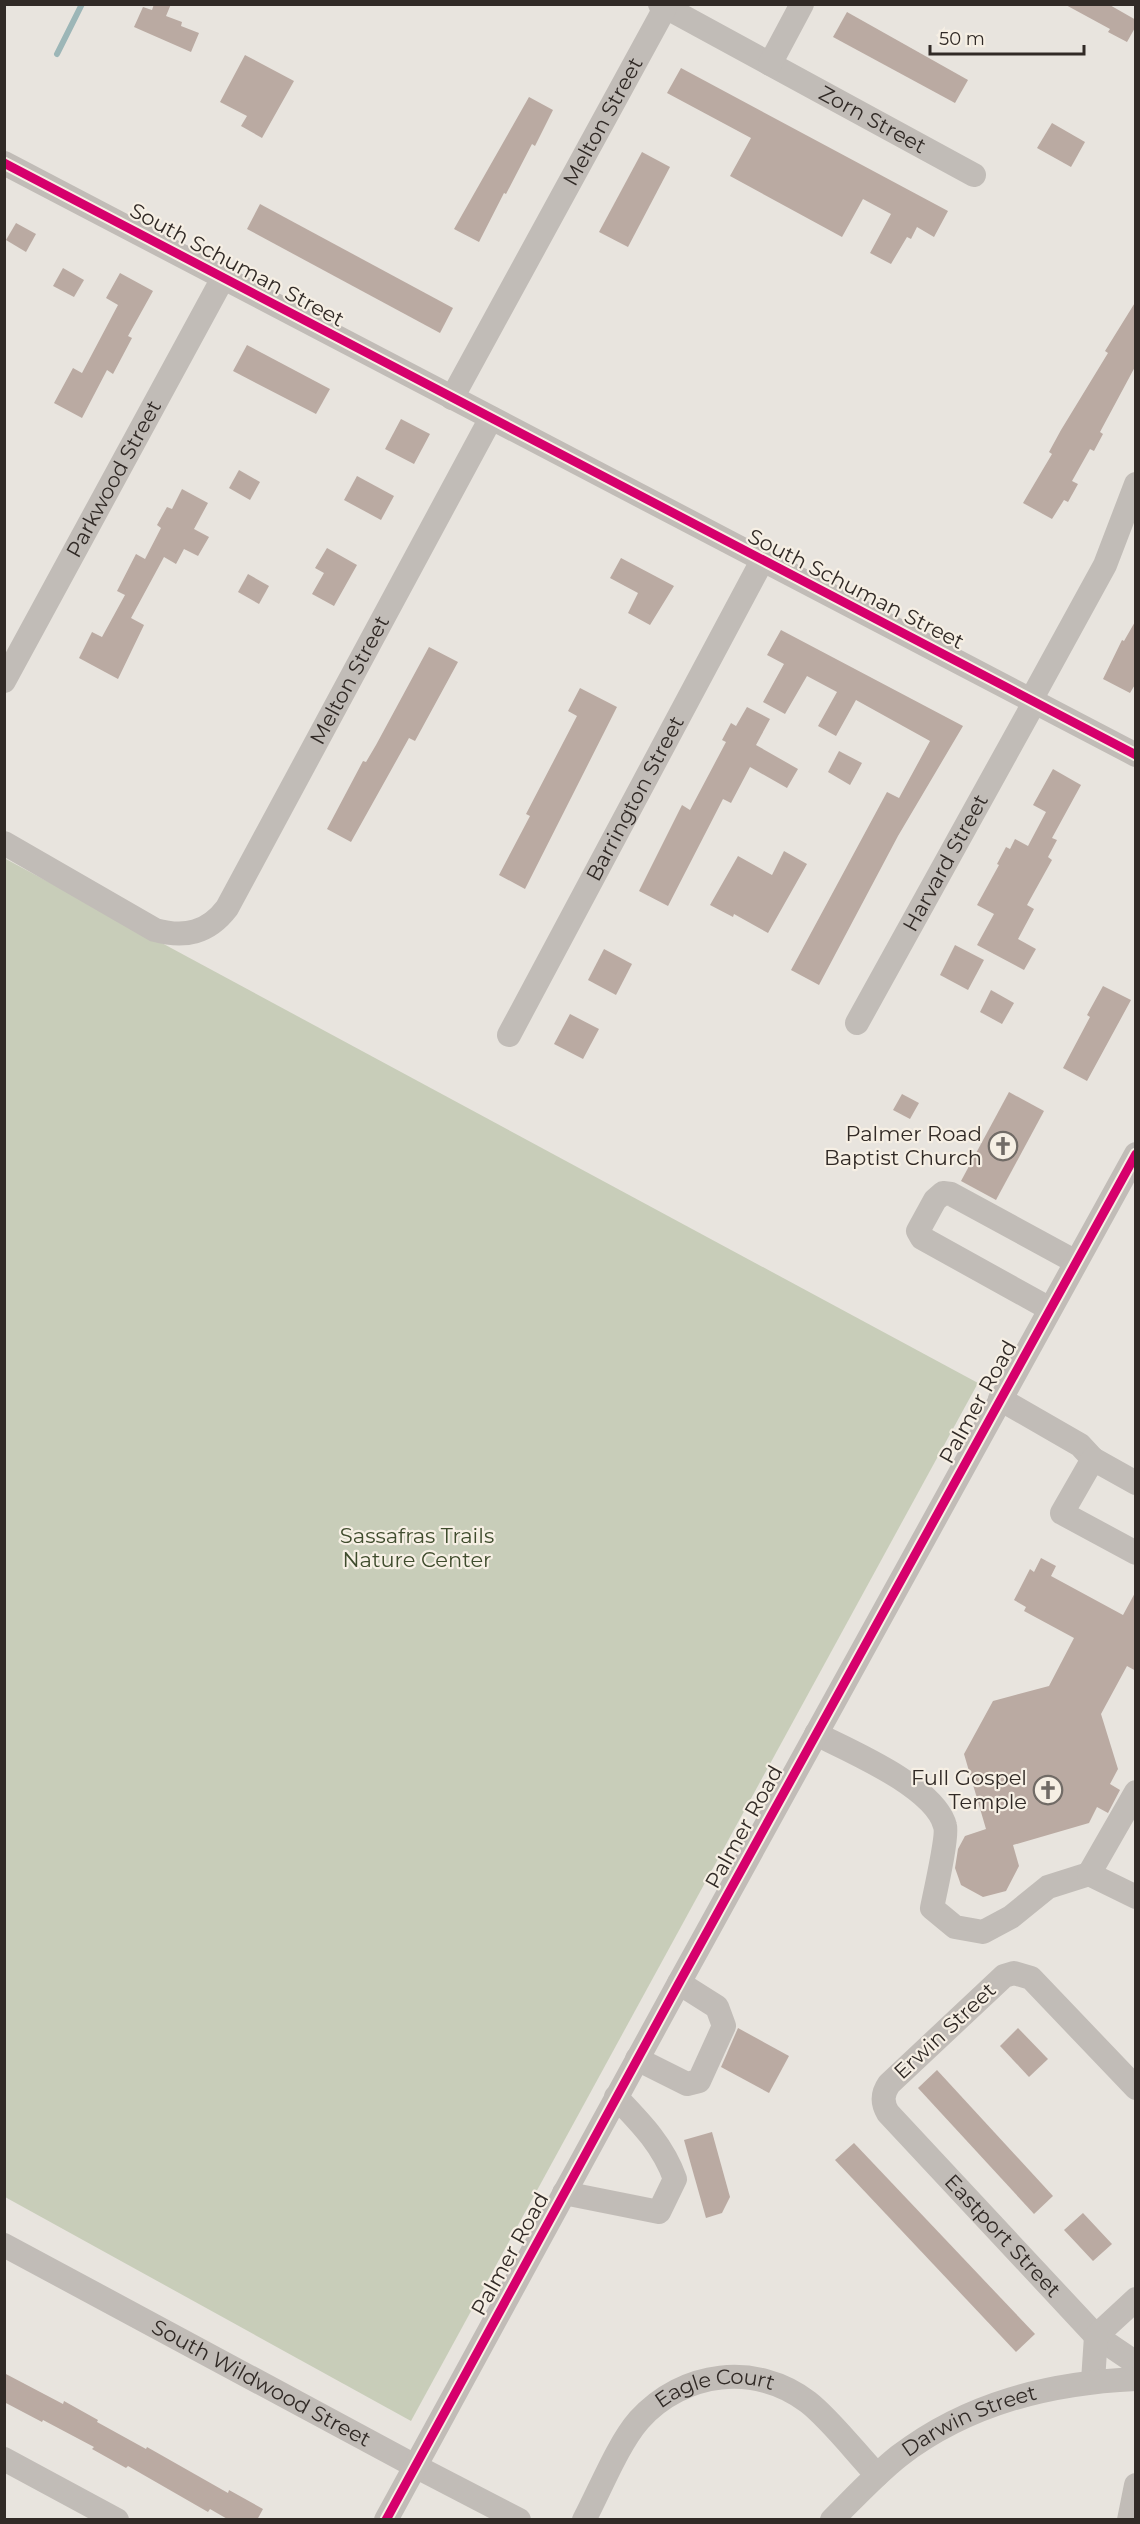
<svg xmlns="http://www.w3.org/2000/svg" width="1140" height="2524" font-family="Montserrat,sans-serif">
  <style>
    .green { fill: #c8cdb9 }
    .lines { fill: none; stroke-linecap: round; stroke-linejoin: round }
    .stream { stroke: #9cb6b7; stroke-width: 6 }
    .building { fill: #baaaa2 }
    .minor { stroke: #c1bcb7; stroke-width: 24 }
    .cycleway-casing { stroke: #f6efe4; stroke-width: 13 }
    .cycleway { stroke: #d6006c; stroke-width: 9 }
    .labels { text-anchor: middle; stroke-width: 4.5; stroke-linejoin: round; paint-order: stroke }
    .street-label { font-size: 21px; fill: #312a26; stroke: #f6efe4 }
    .poi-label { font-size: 21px; fill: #312a26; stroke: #f6efe4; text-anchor: end }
    .park-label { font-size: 21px; fill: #3f4c2d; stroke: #f6efe4 }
  </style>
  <rect width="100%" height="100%" fill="#e8e4de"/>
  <polygon class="green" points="4,858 978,1383 411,2421 5,2197"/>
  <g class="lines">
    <polyline class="stream" points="57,54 82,4"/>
  </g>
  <g class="building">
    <polygon points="154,4 171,4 166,16 182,22 181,26 199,33 191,52 134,27 143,7 152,10"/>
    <polygon points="1064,4 1108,4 1136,20 1136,26 1127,42 1108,32 1110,29"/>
    <polygon points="847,12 968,80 955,103 833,37"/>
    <polygon points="245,55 294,81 262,138 241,126 247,116 220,102"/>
    <polygon points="681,68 948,211 934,237 917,227 911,239 907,237 891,264 870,253 891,214 863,199 842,237 730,176 751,138 667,93"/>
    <polygon points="529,97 553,110 535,146 532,144 506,194 504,193 479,242 454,229"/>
    <polygon points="1052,123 1085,142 1071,167 1037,148"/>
    <polygon points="642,152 670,167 628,247 599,232"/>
    <polygon points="260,204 453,308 440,333 247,229"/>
    <polygon points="16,223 36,234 26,252 6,240"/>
    <polygon points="63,268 84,280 74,297 53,286"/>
    <polygon points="120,273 153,291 128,336 132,338 113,374 107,370 82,418 54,403 73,368 82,373 118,305 106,298"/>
    <polygon points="1136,301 1136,365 1100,432 1103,434 1094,451 1090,449 1072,481 1078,484 1068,502 1064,500 1052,519 1023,503 1052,454 1049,452 1061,430 1108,353 1105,351"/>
    <polygon points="247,345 330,389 316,414 233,371"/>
    <polygon points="401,419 430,434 414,464 385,449"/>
    <polygon points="239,470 260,482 250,500 229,488"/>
    <polygon points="357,476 394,496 381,520 344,500"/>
    <polygon points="182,489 208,503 194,529 209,537 198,556 184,549 176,564 164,557 131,618 144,625 118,679 79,658 92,632 102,637 125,595 117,591 136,554 145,559 161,528 157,525 167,507 172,509"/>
    <polygon points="327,548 357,565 334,606 312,594 324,573 315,568"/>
    <polygon points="621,558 674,586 650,625 628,613 638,593 610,578"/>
    <polygon points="248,574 269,586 259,604 238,592"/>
    <polygon points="1136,620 1136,683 1130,693 1103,679 1122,640 1124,641"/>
    <polygon points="781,630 963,726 898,836 819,985 791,970 887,792 899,798 930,741 856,700 836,736 818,726 837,692 807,676 785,714 763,702 784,664 767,655"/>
    <polygon points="429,647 458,662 415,741 409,738 351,842 327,829 363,761 366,762 376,745"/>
    <polygon points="580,688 617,707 525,889 499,875 530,816 526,814 577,716 568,711"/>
    <polygon points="747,707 770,719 756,745 798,769 787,788 750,767 731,803 723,799 668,906 639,891 682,805 690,810 726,742 722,740 731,723 736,726"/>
    <polygon points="839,751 862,763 850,785 828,772"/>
    <polygon points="1053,769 1081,785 1052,838 1057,840 1048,857 1052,860 1027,905 1034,909 1018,939 1036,949 1024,970 977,945 994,914 977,905 999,865 997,864 1006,847 1010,849 1015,839 1028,846 1046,812 1033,805"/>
    <polygon points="784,851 807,864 768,933 734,914 733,917 710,905 738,856 772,875"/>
    <polygon points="955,945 984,960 968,990 940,975"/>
    <polygon points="604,949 632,964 616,995 588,980"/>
    <polygon points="1103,986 1131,1000 1087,1081 1063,1068 1090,1017 1087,1015"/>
    <polygon points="991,990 1014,1003 1002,1024 980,1012"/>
    <polygon points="570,1014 599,1029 583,1059 554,1044"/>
    <polygon points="1009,1092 1044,1111 996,1200 961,1181"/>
    <polygon points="902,1094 919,1103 910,1119 893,1110"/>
    <polygon points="1041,1558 1056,1566 1051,1576 1123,1615 1136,1591 1136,1671 1127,1666 1101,1714 1118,1769 1110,1784 1120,1790 1108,1813 1097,1807 1089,1823 1013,1845 1019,1866 1006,1891 983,1897 961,1885 955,1868 958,1849 965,1836 986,1829 964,1754 993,1701 1049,1686 1074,1638 1024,1611 1026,1607 1014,1600 1030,1569 1034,1572"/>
    <polygon points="738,2028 789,2056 769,2093 721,2067"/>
    <polygon points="1018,2028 1048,2059 1029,2077 1000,2046"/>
    <polygon points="937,2070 1053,2196 1034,2214 918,2088"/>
    <polygon points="712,2132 730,2197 722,2213 706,2218 684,2140"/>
    <polygon points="854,2143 1035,2334 1016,2352 835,2160"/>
    <polygon points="1083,2213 1112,2244 1093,2261 1064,2230"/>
    <polygon points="4,2373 63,2404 64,2401 98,2420 97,2422 146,2449 147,2447 228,2493 229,2490 263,2509 257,2520 229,2520 210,2509 208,2512 128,2466 126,2468 92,2449 94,2447 43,2420 42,2422 4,2402"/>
  </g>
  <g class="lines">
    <g class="minor">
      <path id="s1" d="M660 4 974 175"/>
      <polyline points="770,64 802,4"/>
      <polyline points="4,163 1136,755"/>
      <path id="s2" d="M452 398 665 8"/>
      <path id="s3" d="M4 681 223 278"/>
      <polyline points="1031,700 1105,565 1136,484"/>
      <path id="s4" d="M4 843 155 930C185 938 208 933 227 908L491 418"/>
      <path id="s5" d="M857 1023 1034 703"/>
      <path id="s6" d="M509 1035 762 561"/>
      <polyline points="1050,1309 922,1238 918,1231 935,1200 943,1193 951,1194 1076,1262"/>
      <polyline points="1000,1399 1080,1445 1093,1459"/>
      <polyline points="1136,1483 1093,1459 1062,1513 1136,1553"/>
      <path d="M816 1734C850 1751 935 1787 945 1826 948 1836 935 1893 932 1908L955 1927 983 1932 1011 1917 1048 1887 1089 1874"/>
      <polyline points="1136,1792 1089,1874 1136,1897"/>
      <polyline points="637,2059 687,2084 699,2081 724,2026 717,2007 679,1983"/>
      <path id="s7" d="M1136 2088 1031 1978 1014 1973 1004 1976 889 2084C882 2094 882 2103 888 2113L1096 2336 1136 2363"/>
      <path d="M564 2193 659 2212 675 2179C663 2145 640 2122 616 2097"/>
      <path id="s8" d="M4 2245 415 2466 519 2520"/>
      <polyline points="1093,2381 1096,2336 1136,2299"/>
      <polyline points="4,2459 117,2520"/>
      <polyline points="386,2520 679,1983 1136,1154"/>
      <path id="s9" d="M584 2520C600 2490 618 2444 639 2420 683 2371 756 2362 808 2402 830 2419 857 2454 877 2475"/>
      <path id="s10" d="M832 2520C854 2498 875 2475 899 2456 968 2403 1050 2383 1136 2379"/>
      <polyline points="1129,2520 1136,2485"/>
    </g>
    <g class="cycleway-casing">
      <g id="cycleway">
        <polyline points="4,163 1136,755"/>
        <polyline points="386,2520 679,1983 1136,1154"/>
      </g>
    </g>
    <use href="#cycleway" class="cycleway"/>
  </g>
  <defs>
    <g id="church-ring" transform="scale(1.5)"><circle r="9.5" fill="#f6efe4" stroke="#716b66" stroke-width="1.5"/><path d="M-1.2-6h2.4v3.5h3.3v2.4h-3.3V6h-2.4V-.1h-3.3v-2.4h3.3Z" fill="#716b66"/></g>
  </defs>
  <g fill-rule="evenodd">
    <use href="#church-ring" x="1003" y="1146"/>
    <use href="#church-ring" x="1048" y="1790"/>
  </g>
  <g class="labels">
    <g class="street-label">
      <text dy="7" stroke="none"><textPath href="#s1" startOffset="242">Zorn Street</textPath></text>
      <text dy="7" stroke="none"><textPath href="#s2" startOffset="315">Melton Street</textPath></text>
      <text transform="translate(237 265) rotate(28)" y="7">South Schuman Street</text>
      <text dy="7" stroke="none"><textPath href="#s3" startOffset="230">Parkwood Street</textPath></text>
      <text transform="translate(856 589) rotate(27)" y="7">South Schuman Street</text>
      <text dy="7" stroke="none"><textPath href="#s4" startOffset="514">Melton Street</textPath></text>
      <text dy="7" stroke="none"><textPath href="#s6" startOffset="268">Barrington Street</textPath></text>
      <text dy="7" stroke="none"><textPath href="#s5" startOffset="183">Harvard Street</textPath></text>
      <text transform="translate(978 1402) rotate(-61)" y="7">Palmer Road</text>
      <text transform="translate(744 1827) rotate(-61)" y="7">Palmer Road</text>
      <text transform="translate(945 2031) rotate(-43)" y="7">Erwin Street</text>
      <text dy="7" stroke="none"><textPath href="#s7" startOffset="537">Eastport Street</textPath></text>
      <text transform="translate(510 2254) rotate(-61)" y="7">Palmer Road</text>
      <text dy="7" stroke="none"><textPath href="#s8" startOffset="292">South Wildwood Street</textPath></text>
      <text dy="7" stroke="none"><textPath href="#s9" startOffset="201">Eagle Court</textPath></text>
      <text dy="7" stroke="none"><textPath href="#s10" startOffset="172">Darwin Street</textPath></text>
    </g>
    <g class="poi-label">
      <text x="982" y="1141">Palmer Road<tspan x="982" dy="24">Baptist Church</tspan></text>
      <text x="1027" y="1785">Full Gospel<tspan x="1027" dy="24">Temple</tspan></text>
    </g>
    <g class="park-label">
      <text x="417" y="1543">Sassafras Trails<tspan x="417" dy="24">Nature Center</tspan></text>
    </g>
  </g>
  <rect width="1140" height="2524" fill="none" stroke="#312a26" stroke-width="12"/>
  <path d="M930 45v9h154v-9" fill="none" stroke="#312a26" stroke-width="3"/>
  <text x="939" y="45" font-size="18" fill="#312a26" stroke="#f6efe4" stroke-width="4.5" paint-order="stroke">50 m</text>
</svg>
